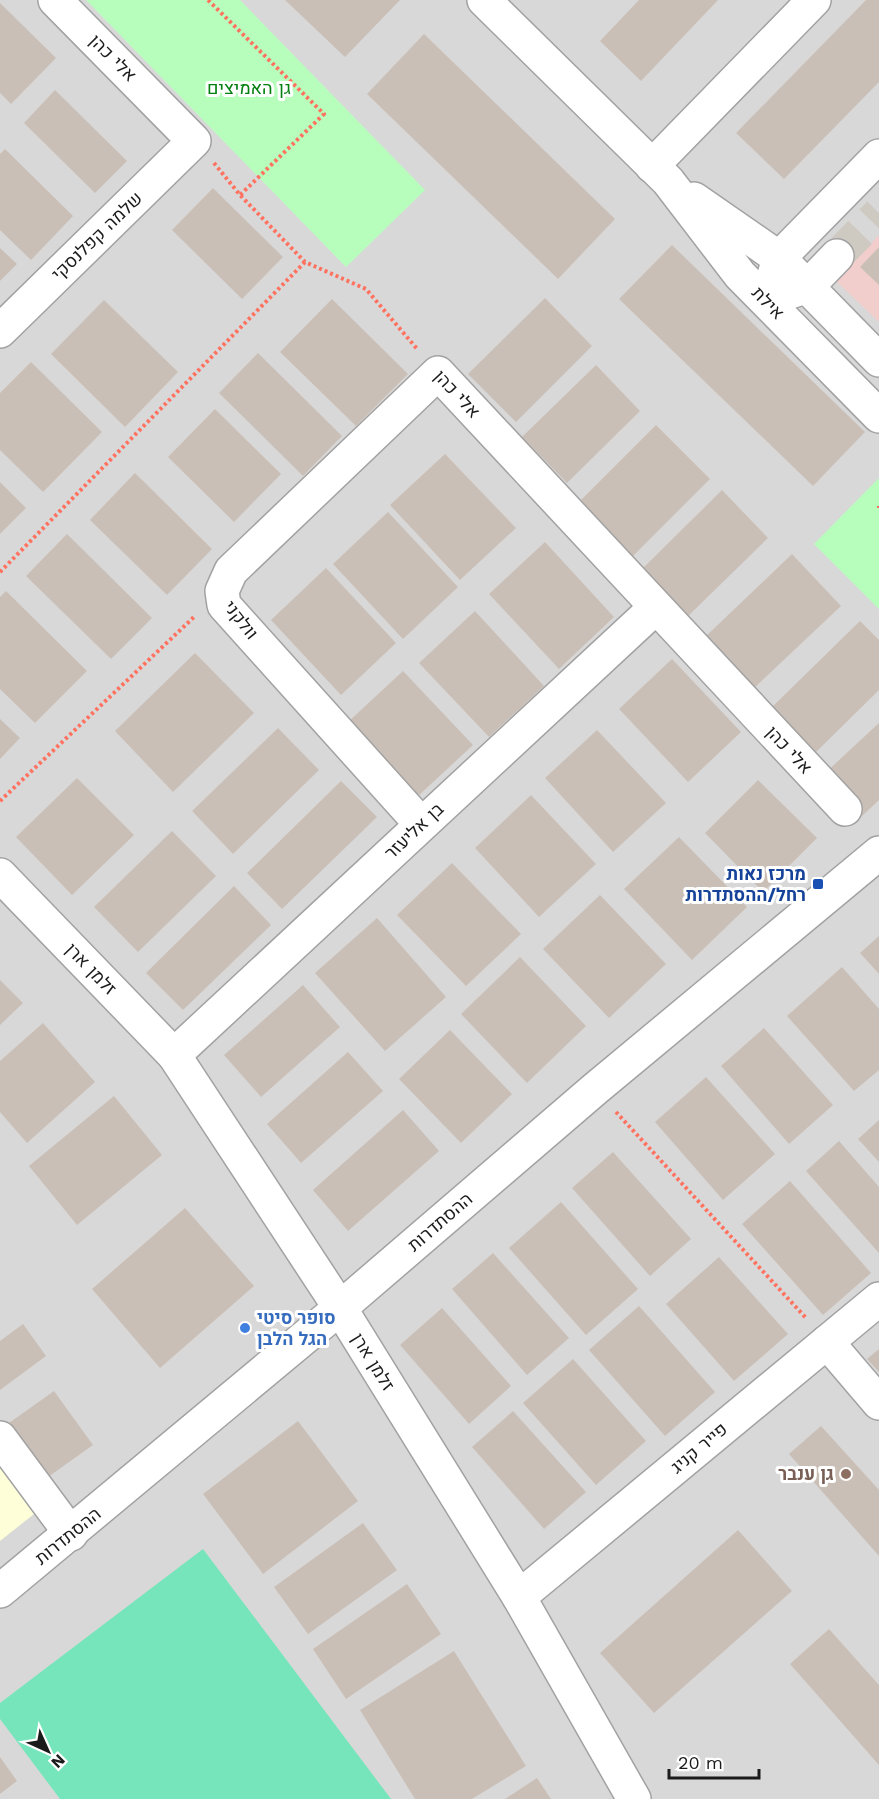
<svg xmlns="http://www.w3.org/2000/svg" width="879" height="1799" font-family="'Work Sans',Heebo,sans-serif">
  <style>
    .residential { fill: #d9d8d8 }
    .commercial { fill: #f1cecc }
    .education { fill: #feffd8 }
    .park { fill: #b7febd }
    .pitch { fill: #76e5bb }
    .building { fill: #cabfb6 }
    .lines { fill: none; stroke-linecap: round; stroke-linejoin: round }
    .minor-tunnel { stroke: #cecac2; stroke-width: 33; stroke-dasharray: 33 16; stroke-linecap: butt }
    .minor-casing { stroke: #a2a2a2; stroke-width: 36 }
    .path { stroke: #ff7260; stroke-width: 4; stroke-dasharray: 3 3; stroke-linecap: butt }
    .minor { stroke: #fff; stroke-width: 33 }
    .transit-dot { fill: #1a4fb4; stroke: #fff; stroke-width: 2 }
    .shop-dot { fill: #3f7fe0; stroke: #fff; stroke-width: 2 }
    .education-dot { fill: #8d6e63; stroke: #fff; stroke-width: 2 }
    .labels { text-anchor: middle; stroke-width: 6; stroke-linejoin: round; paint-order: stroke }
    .street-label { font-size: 18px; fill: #1b1b1b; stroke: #fff }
    .park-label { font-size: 18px; fill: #02800f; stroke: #fff }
    .transit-label { font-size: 18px; font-weight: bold; fill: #164399; stroke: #fff; text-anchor: end }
    .shop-label { font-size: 18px; font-weight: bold; fill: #366cbe; stroke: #fff; text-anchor: start }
    .education-label { font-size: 18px; font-weight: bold; fill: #785e54; stroke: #fff; text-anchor: end }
  </style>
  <rect width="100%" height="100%" fill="#eee9e0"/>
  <rect class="residential" x="0" y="0" width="879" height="1799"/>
  <polygon class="commercial" points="879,235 879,322 835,280"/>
  <polygon class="education" points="0,1468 34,1514 0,1541"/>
  <g class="park">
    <polygon points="86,0 240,0 425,190 346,267"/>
    <polygon points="879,478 879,609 814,544"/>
  </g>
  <polygon class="pitch" points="203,1549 391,1799 60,1799 0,1719 0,1703"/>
  <g class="building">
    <polygon points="285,0 400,0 345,57"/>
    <polygon points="639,0 718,0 641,81 600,41"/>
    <polygon points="866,0 879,0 879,82 784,179 736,133"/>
    <polygon points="0,3 56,58 11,104 0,93"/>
    <polygon points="424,34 615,219 558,279 367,94"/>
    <polygon points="55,90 127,161 95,193 24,123"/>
    <polygon points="5,149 73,216 31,260 0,230 0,154"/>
    <polygon points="213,188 283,257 242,299 172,230"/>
    <polygon points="672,245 865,432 813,486 619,299"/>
    <polygon points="879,247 879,285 860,267"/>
    <polygon points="0,248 17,264 0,281"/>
    <polygon points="545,298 592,346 516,422 468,374"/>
    <polygon points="332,299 408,374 356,426 280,352"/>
    <polygon points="104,300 178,372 125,427 51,354"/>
    <polygon points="258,353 342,436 303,476 219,393"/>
    <polygon points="31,362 102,432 43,492 0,450 0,393"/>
    <polygon points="596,365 640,411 567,483 522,437"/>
    <polygon points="215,409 281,474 234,522 168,457"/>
    <polygon points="656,425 710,479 627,562 573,508"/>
    <polygon points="445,454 516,528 460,580 390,505"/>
    <polygon points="135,473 212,549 167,595 90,520"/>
    <polygon points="0,482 26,508 0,534"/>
    <polygon points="722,490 768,538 683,621 637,574"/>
    <polygon points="388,512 458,587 403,639 333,564"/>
    <polygon points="67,534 152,618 111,659 26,576"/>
    <polygon points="545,542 614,617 559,669 489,594"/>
    <polygon points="792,554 841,606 753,689 704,638"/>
    <polygon points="326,568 396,643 341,695 271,620"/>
    <polygon points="6,591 87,671 35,723 0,689 0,597"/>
    <polygon points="475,611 544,686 489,737 419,663"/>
    <polygon points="860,621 879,640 879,690 813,755 769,710"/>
    <polygon points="195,653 254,713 173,792 115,731"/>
    <polygon points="672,659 741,732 688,782 619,709"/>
    <polygon points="403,671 473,745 417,797 348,722"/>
    <polygon points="0,719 20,738 0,759"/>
    <polygon points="879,723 879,800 862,816 823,775"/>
    <polygon points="278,728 319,770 233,854 192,811"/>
    <polygon points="597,730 666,803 613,852 545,778"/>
    <polygon points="77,778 134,835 72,895 16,837"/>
    <polygon points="758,780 817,838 763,892 705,833"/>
    <polygon points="341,781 377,817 282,909 247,873"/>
    <polygon points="531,795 596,864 539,917 475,848"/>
    <polygon points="172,831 216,876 138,952 94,907"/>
    <polygon points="679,837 747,907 692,960 624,889"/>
    <polygon points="452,863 521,934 466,986 397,915"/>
    <polygon points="234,886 271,925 183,1010 146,973"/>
    <polygon points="600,895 666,964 609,1018 543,949"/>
    <polygon points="377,918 446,997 385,1051 315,973"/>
    <polygon points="879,936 879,974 860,953"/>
    <polygon points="520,957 586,1026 527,1083 461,1014"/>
    <polygon points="842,967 879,1009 879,1070 854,1091 787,1016"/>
    <polygon points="0,980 23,1003 0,1025"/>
    <polygon points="303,985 340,1027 261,1097 224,1055"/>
    <polygon points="43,1023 95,1082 27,1143 0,1112 0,1061"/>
    <polygon points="764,1028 833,1105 789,1144 721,1066"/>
    <polygon points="450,1030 512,1094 461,1143 399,1079"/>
    <polygon points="348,1052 383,1091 301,1163 267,1124"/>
    <polygon points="706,1077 775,1154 723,1200 655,1122"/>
    <polygon points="114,1096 162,1155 77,1225 29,1166"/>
    <polygon points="403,1110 439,1151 348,1231 313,1190"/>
    <polygon points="879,1120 879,1162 858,1139"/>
    <polygon points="839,1141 879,1187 879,1253 806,1171"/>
    <polygon points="613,1152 691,1239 650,1276 572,1188"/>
    <polygon points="790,1181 871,1273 823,1315 742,1224"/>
    <polygon points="561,1202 638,1289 586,1335 509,1248"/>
    <polygon points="185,1208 254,1286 160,1368 92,1289"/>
    <polygon points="493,1253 569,1338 527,1375 452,1289"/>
    <polygon points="719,1257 788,1334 734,1381 666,1304"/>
    <polygon points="639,1306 715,1392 665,1436 589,1350"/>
    <polygon points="442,1308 511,1386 469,1424 400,1345"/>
    <polygon points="23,1324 46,1356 0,1390 0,1341"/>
    <polygon points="879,1349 879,1372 867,1359"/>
    <polygon points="573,1359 646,1441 596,1485 523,1403"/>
    <polygon points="54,1391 93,1445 48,1477 9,1423"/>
    <polygon points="513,1411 586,1492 544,1529 472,1447"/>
    <polygon points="298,1421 358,1501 263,1574 203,1494"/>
    <polygon points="821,1426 879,1490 879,1556 789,1454"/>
    <polygon points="363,1523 397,1570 308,1634 274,1587"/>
    <polygon points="738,1530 792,1591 654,1713 600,1653"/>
    <polygon points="407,1584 441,1634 346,1699 313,1649"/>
    <polygon points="829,1629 879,1685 879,1765 790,1664"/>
    <polygon points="454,1651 526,1766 472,1799 415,1799 360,1710"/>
    <polygon points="0,1757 17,1781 0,1794"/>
    <polygon points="537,1778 551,1799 505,1799"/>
  </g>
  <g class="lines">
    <polyline class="minor-tunnel" points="837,256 879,213"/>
    <g class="minor-casing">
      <g id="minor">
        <polyline points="484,0 668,181 740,275 879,416"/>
        <polyline points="652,166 814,0"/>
        <polyline points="694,199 779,258 879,360"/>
        <polyline points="773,279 779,258 879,156"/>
        <polyline points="787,293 808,286 837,256"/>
        <polyline points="0,331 194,141 55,0"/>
        <polyline points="421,824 224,605 222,591 231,571 438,373 845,809"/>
        <polyline points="0,875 174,1055 340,1308 519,1597 634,1799"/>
        <polyline points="174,1055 655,608"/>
        <polyline points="827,1342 879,1403"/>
        <polyline points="0,1438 71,1534"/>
        <polyline points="0,1591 340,1308 595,1089 879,853"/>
        <polyline points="519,1597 879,1299"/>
      </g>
    </g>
    <g class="path">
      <polyline points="208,0 324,114 240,195"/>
      <polyline points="214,163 240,195 305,262 366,289 418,350"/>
      <polyline points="879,506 879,508"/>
      <polyline points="0,572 305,262"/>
      <polyline points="0,801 195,616"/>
      <polyline points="616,1112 806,1318"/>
    </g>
    <use href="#minor" class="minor"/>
  </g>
  <rect class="transit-dot" x="812" y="878" width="12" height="12" rx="3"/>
  <circle class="shop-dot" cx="245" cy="1328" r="6"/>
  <circle class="education-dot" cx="846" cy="1474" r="6"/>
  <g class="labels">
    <g class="street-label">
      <text transform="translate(113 58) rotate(45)" y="6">אלי כהן</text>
      <text transform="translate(97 236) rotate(-44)" y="6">שלמה קפלנסקי</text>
      <text transform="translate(768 303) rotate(46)" y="6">אילת</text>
      <text transform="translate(457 394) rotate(47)" y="6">אלי כהן</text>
      <text transform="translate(241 620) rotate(52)" y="6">וולקני</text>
      <text transform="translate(789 750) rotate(47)" y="6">אלי כהן</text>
      <text transform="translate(414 831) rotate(-43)" y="6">בן אליעזר</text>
      <text transform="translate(91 969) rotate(46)" y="6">זלמן ארן</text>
      <text transform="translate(440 1222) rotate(-41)" y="6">ההסתדרות</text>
      <text transform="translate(373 1362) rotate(58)" y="6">זלמן ארן</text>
      <text transform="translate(699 1448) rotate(-40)" y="6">פייר קניג</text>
      <text transform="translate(68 1536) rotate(-39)" y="6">ההסתדרות</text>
    </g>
    <g class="park-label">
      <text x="249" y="94">גן האמיצים</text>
    </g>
    <g class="transit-label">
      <text x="806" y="880">מרכז נאות<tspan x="806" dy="21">רחל/ההסתדרות</tspan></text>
    </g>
    <g class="shop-label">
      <text x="257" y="1324">סופר סיטי<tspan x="257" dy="21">הגל הלבן</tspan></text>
    </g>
    <g class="education-label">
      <text x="834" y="1480">גן ענבר</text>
    </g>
  </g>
  <g transform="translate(48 1751) rotate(135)" stroke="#ffffff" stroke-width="4.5" paint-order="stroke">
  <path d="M0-4.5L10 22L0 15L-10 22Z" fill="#1b1b1b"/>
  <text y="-9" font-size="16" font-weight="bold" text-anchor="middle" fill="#1b1b1b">N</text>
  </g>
  <path d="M669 1769v9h90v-9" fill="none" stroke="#1b1b1b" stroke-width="3"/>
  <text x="678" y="1769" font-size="18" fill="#1b1b1b" stroke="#ffffff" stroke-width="4.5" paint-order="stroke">20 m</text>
</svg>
